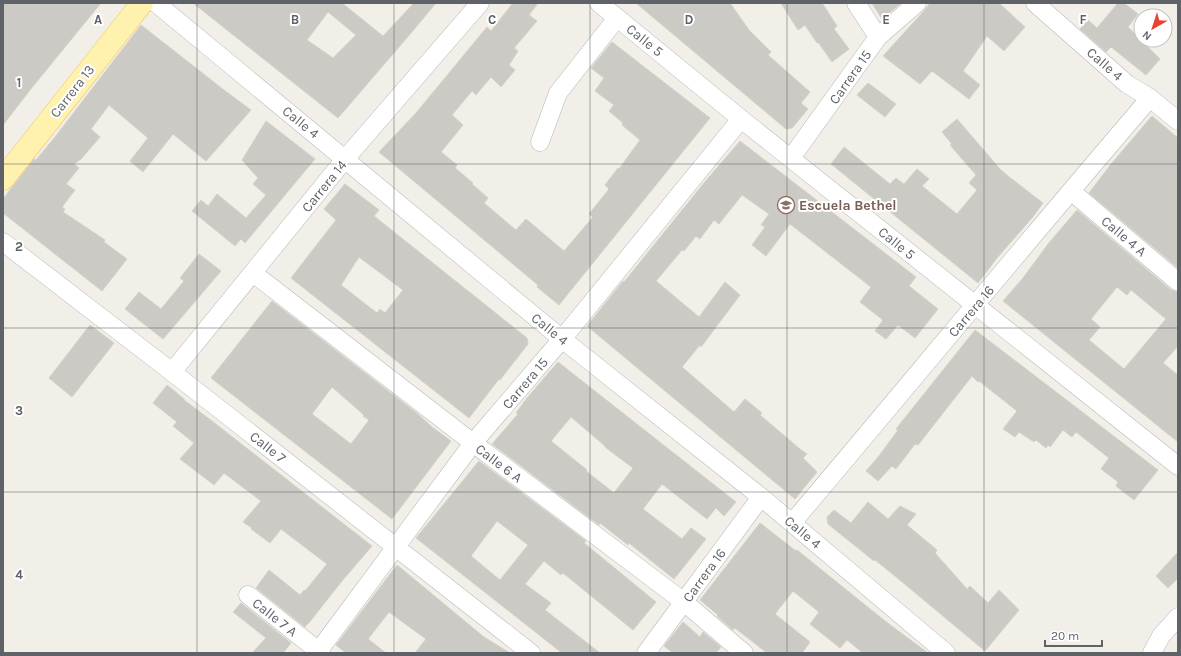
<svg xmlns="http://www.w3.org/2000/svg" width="1181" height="656" font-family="Karla,sans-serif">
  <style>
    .building { fill: #cccac5; stroke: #d6d1c6; fill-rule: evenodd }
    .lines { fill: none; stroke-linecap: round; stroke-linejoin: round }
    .street-casing { stroke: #b5b8bc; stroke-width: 19 }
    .primary-casing { stroke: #f2c960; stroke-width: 23 }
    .street { stroke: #fff; stroke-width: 18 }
    .primary { stroke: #fff2af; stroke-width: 22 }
    .grid { fill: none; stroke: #5f6368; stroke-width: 1; stroke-opacity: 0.55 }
    .labels { text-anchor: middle; stroke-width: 4; stroke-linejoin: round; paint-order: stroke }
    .street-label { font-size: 14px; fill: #5f6368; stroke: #fff }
    .education-label { font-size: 14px; font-weight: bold; fill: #785e54; stroke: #fff; text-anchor: start }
    .grid-label { font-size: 13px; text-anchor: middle; font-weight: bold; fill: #5f6368; stroke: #fff; stroke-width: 4; stroke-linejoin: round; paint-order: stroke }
  </style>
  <rect width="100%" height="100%" fill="#f1efe8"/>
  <g class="building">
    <polygon points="3,3 101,3 30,90 3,125"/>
    <path d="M193 3H342L383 36 414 3H436L411 33 338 118ZM328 12 356 35 333 58 307 40Z"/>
    <polygon points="513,3 538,3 529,15 537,21 514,48 518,51 509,65 515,70 501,87 491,77 476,95 472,91 452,115 463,125 441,152 457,165 455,168 473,183 472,184 488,198 484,203 516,230 526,219 564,251 593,217 589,214 609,189 605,185 618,168 619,169 640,140 622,125 623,123 609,111 614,105 595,91 604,78 591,68 612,42 710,118 559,305 537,287 538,285 379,152 416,113 487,27 491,31"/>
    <polygon points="636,3 730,3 749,30 771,52 768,55 810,92 801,103 808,109 792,128 786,129"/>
    <polygon points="781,3 822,3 837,26 834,29 849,49 832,62 818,42 817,43 805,25 798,30"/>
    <polygon points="872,3 901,3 882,19"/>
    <polygon points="930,3 999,3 1025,27 1004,51 987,36 963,71 980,85 969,99 932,71 920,84 883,56 924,11"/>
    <polygon points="1118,3 1124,3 1138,14 1128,27 1160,59 1146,75 1111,47 1106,52 1080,29 1088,20 1097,28"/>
    <polygon points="141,25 224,90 251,110 206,161 173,134 143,172 130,161 148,138 109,105 91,129 100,137 81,159 74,164 79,168 66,184 75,190 62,207 65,209 63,212 105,240 104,242 127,259 102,291 3,213 3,199 34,159 36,160 55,137"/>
    <polygon points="868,83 896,104 885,117 857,95"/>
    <polygon points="1152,116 1178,138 1178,268 1089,193 1112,163"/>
    <polygon points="957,119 1000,169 1008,176 1043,203 1032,218 997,258 978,283 831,164 844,147 890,184 896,178 904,184 917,169 929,179 922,186 957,214 977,190 969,183 976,175 950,145 952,144 942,132"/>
    <polygon points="266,121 315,159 245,243 241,239 235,246 192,211 201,200 208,206 217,194 246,218 266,195 253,184 258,178 242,160"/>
    <polygon points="740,141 916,277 909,286 938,309 915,338 898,325 886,339 875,331 883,320 860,302 871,287 790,224 766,256 752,245 765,227 761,225 769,214 742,195 719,224 714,220 700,239 696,236 684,251 682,250 656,281 699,317 725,282 740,295 701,347 700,345 682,367 734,412 745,399 762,413 760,415 800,449 807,454 803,458 817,472 795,499 587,326 623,281 624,282 704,183"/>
    <path d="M345 184 379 210 374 216 527 338 528 344 500 380 499 379 469 418 291 278 336 220 324 209ZM359 257 403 290 385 313 380 309 377 313 341 285Z"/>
    <path d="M1077 210 1171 290 1178 292V346L1163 363 1178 375V442L1003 301 1023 278 1048 244ZM1117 287 1127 295 1131 290 1166 319 1124 369 1089 340 1100 327 1091 319Z"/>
    <polygon points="199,254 221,271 163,339 125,309 139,292 161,309 184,281 180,278"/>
    <path d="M272 301 418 414 432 427 451 441 392 519 211 378ZM332 387 364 415 363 416 369 420 351 444 312 414Z"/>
    <polygon points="90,325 114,343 72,397 49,378"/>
    <polygon points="975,330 1158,470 1134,500 1116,486 1118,482 1101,469 1109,458 1076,432 1072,437 1063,430 1050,447 1048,445 1046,448 1036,440 1034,442 1019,432 1015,437 1003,429 1017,411 979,381 978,382 972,376 918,445 915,444 896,469 892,466 878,481 866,471 879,456 898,430 896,429"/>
    <path d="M558 362 736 502 724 516 716 508 707 519 662 484 643 509 682 539 691 528 706 539 674 579 629 543 628 545 600 523 599 525 492 444 518 414 516 413 527 398ZM571 417 605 446V447L633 468 614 493 586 471 587 470 551 441Z"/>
    <polygon points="167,385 184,399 184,400 212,421 372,546 342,581 308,624 307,624 305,627 256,588 269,570 300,595 304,590 305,591 327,564 281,529 270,543 251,529 252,528 243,522 261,501 224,473 214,485 180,459 194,443 173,426 177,422 153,403"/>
    <path d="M479 461 586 541 584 543 656 602 633 630 563 573 561 575 544 561 525 584 551 603 545 610 600 653H562L416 538ZM497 521 528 545 500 580 471 556Z"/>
    <polygon points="868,502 888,519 900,506 916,514 907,525 937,550 935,553 967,589 970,586 988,603 999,590 1019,610 985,651 895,576 875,560 874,561 828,524 827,517 834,510 851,523"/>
    <polygon points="760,523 796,551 797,550 885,621 928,653 863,653 847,640 840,648 810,624 819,612 793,591 775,614 810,642 802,653 767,653 735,628 733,630 717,616 718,615 700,600"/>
    <polygon points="1178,552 1178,578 1168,588 1156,576"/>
    <polygon points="397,565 484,637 510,653 415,653 426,639 389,612 368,639 386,653 346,653 336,645"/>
    <polygon points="241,603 291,643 283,653 252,653 266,638 233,612"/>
    <polygon points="683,622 700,637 703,632 721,647 717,652 718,653 673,653 664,646"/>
  </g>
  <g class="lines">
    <g class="street-casing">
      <g id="street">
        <polyline points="156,3 562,339 761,497 946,653"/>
        <polyline points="599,3 741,119 1178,466"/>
        <polyline points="856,3 878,37"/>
        <polyline points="1035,3 1127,84 1150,98 1178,121"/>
        <polyline points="540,142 558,93 617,18"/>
        <polyline points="791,158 878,37 917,3"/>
        <polyline points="1071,191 1178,282"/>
        <polyline points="3,242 172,372 531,653"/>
        <polyline points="253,273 473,443 684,602 744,653"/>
        <polyline points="172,372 345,159 480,3"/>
        <path d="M792 523C911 382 1029 239 1150 98"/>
        <polyline points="248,595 321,653"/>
        <polyline points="317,653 473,443 562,339 741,119"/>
        <polyline points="646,653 761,497"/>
        <polyline points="1152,653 1161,636 1178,617"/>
      </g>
    </g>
    <g class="primary-casing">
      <polyline id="primary" points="3,179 142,3"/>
    </g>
    <use href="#street" class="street"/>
    <use href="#primary" class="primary"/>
  </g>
  <path class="grid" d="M197 3V653M394 3V653M590 3V653M787 3V653M984 3V653M3 164H1178M3 328H1178M3 492H1178"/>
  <defs>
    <g id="school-ring" transform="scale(0.9)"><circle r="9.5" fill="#fff" stroke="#8d6e63" stroke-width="1.5"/><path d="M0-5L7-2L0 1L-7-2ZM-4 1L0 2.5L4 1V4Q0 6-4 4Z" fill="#8d6e63"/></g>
  </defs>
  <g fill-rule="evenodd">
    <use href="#school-ring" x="786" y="205"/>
  </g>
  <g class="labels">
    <g class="street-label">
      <text transform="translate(645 40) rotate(39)" y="5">Calle 5</text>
      <text transform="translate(1105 64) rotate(41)" y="5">Calle 4</text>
      <text transform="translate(850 77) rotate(-55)" y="5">Carrera 15</text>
      <text transform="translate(72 91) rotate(-52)" y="5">Carrera 13</text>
      <text transform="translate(301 122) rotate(39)" y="5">Calle 4</text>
      <text transform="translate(324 186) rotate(-51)" y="5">Carrera 14</text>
      <text transform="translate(1124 236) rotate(40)" y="5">Calle 4 A</text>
      <text transform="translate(897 243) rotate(39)" y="5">Calle 5</text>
      <text transform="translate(971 311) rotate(-50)" y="5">Carrera 16</text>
      <text transform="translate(550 329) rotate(39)" y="5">Calle 4</text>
      <text transform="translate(525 383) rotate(-50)" y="5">Carrera 15</text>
      <text transform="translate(268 447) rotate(38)" y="5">Calle 7</text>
      <text transform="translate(499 463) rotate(37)" y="5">Calle 6 A</text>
      <text transform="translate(803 532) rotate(40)" y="5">Calle 4</text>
      <text transform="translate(704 575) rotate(-54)" y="5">Carrera 16</text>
      <text transform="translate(275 617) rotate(38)" y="5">Calle 7 A</text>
    </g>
    <g class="education-label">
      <text x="799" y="210">Escuela Bethel</text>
    </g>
  </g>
  <g class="grid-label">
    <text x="98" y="24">A</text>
    <text x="295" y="24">B</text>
    <text x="492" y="24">C</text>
    <text x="689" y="24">D</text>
    <text x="886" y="24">E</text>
    <text x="1083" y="24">F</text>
    <text x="19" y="87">1</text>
    <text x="19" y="251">2</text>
    <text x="19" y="415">3</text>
    <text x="19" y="579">4</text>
  </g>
  <rect width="1181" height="656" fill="none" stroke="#5f6368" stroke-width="8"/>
  <g transform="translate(1153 28) rotate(219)"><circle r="19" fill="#ffffff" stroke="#bfc1c3"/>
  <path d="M0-3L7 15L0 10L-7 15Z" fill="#ea4335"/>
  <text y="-6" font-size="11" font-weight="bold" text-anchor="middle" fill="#5f6368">N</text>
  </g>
  <path d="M1045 640v6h57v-6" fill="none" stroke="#5f6368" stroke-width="2"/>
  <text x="1051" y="640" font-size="12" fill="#5f6368" stroke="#ffffff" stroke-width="3" paint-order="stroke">20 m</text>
</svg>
